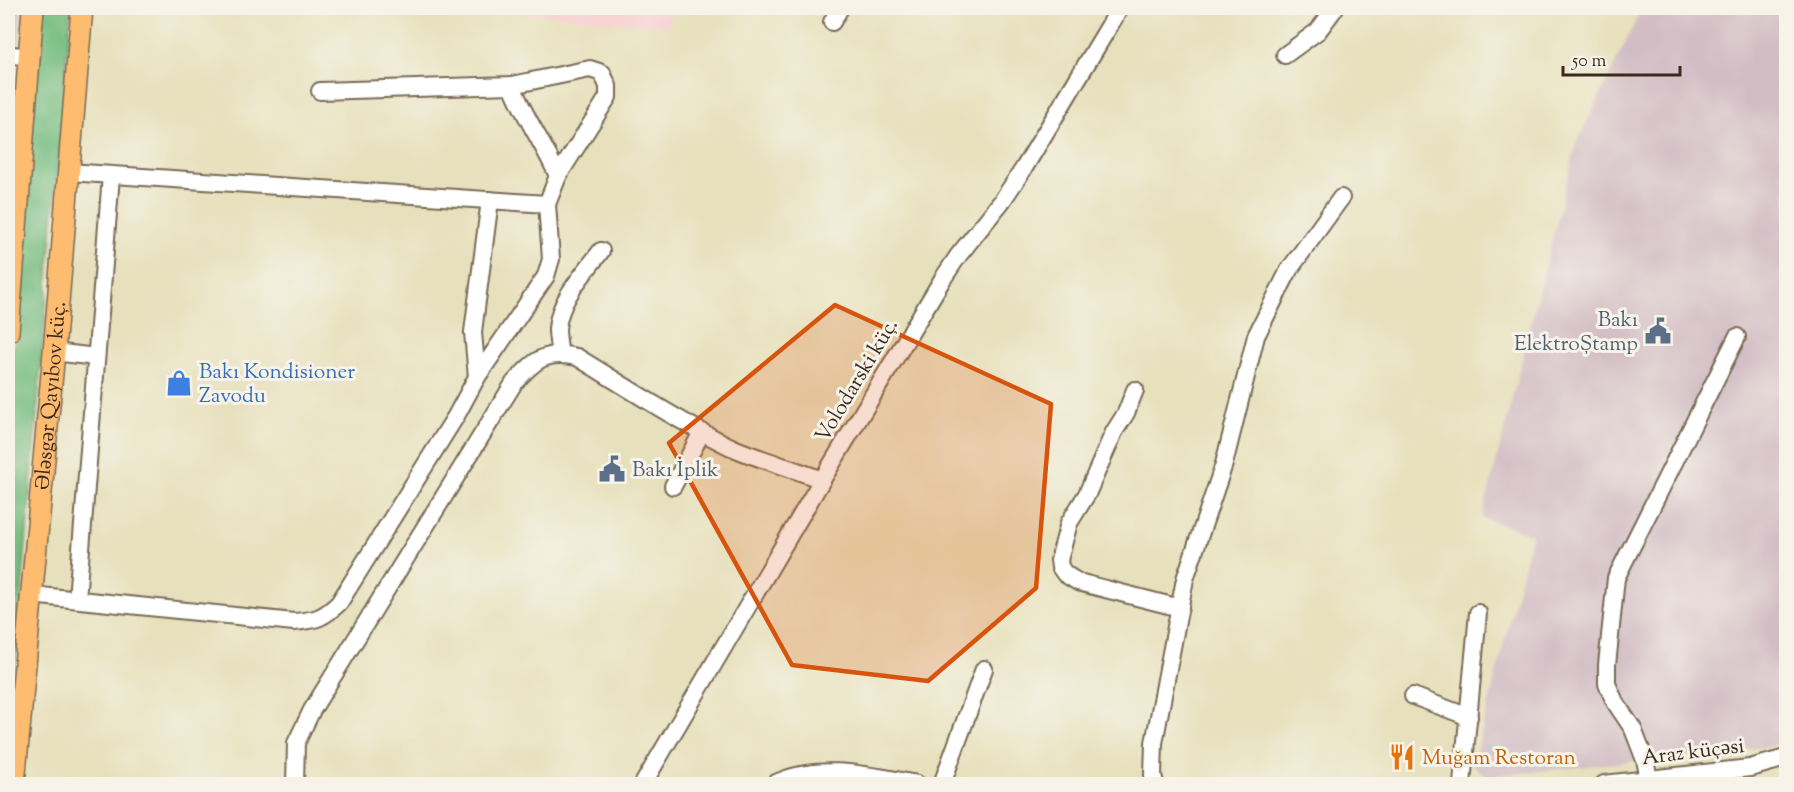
<svg xmlns="http://www.w3.org/2000/svg" width="1794" height="792" font-family="'Sorts Mill Goudy',serif">
  <style>
    .built { fill: #f7cfd0 }
    .industrial { fill: #d2bdc5 }
    .forest { fill: #74bc80; stroke: #58734f; stroke-width: 1.5 }
    .lines { fill: none; stroke-linecap: round; stroke-linejoin: round }
    .minor-casing { stroke: #776a55; stroke-width: 20 }
    .major-casing { stroke: #776a55; stroke-width: 24 }
    .minor { stroke: #fff; stroke-width: 16 }
    .major { stroke: #fdbc70; stroke-width: 21 }
    .marked { fill: #d7540e; fill-opacity: 0.2; stroke: #d7540e; stroke-width: 4.5; stroke-linejoin: round }
    .labels { text-anchor: middle; stroke-width: 6; stroke-linejoin: round; paint-order: stroke }
    .service-label { font-size: 21px; fill: #4e5e75; stroke: #f7f3e8; text-anchor: end }
    .shop-label { font-size: 21px; fill: #366cbe; stroke: #f7f3e8; text-anchor: start }
    .street-label { font-size: 21px; fill: #3b2a1e; stroke: #f7f3e8 }
    .food-label { font-size: 21px; fill: #c56008; stroke: #f7f3e8; text-anchor: start }
  </style>
  <rect width="100%" height="100%" fill="#f7f3e8"/>
  <filter id="ink" filterUnits="userSpaceOnUse"><feTurbulence type="fractalNoise" baseFrequency=".0167" numOctaves="2"/><feDisplacementMap in="SourceGraphic" scale="12" xChannelSelector="R" yChannelSelector="G"/><feConvolveMatrix kernelMatrix="1 2 1 2 8 2 1 2 1" color-interpolation-filters="sRGB"/></filter>
  <filter id="wash" filterUnits="userSpaceOnUse"><feTurbulence type="fractalNoise" baseFrequency=".008" numOctaves="4" result="noise"/><feDisplacementMap in="SourceGraphic" scale="24" xChannelSelector="R" yChannelSelector="G"/><feGaussianBlur stdDeviation="1.35" result="paint"/><feColorMatrix in="noise" values="0 0 0 0 0 0 0 0 0 0 0 0 0 0 0 0 0 1.4 0 .05"/><feComposite in="paint" operator="in"/></filter>
  <g filter="url(#wash)">
    <rect width="100%" height="100%" fill="#e7e0bc"/>
    <polygon class="built" points="480,8 745,8 742,11 672,14 668,27"/>
    <g class="industrial">
      <polygon points="8,8 22,8 18,64 8,63"/>
      <polygon points="1642,8 1786,8 1786,740 1773,746 1485,777 1473,765 1532,534 1482,518 1576,145"/>
    </g>
    <polygon class="forest" points="41,8 71,8 8,755 8,420"/>
  </g>
  <g filter="url(#ink)">
    <g class="lines">
      <g class="minor-casing">
        <g id="minor">
          <polyline points="832,22 840,8"/>
          <polyline points="8,55 29,56"/>
          <polyline points="1285,55 1318,31 1335,8"/>
          <path d="M512 85C524 117 544 144 558 176"/>
          <polyline points="8,111 25,113"/>
          <polyline points="68,172 547,204"/>
          <polyline points="54,352 96,357"/>
          <path d="M559 353C559 345 557 337 557 329 559 299 584 274 601 251"/>
          <polyline points="477,377 473,332 490,200"/>
          <polyline points="1135,390 1126,413 1114,432 1087,494 1069,523 1059,560 1060,567 1065,574 1078,582 1180,608"/>
          <polyline points="673,486 702,432"/>
          <path d="M31 595 294 622C317 620 323 618 339 603L456 416 477 377 546 276 551 259 547 204 558 176 608 97V86L602 73 590 69 512 85 320 91"/>
          <polyline points="77,599 111,176"/>
          <polyline points="1413,696 1469,717"/>
          <polyline points="1649,779 1645,760 1633,729 1615,702 1607,684 1607,665 1616,578 1737,337"/>
          <path d="M295 784 296 743 312 710 514 383C535 360 545 350 577 357 628 388 678 421 731 447 761 460 792 468 822 480"/>
          <polyline points="643,784 822,480 942,280 958,256 1002,201 1024,168 1120,8"/>
          <path d="M774 784C818 762 872 776 917 784"/>
          <polyline points="942,784 984,669"/>
          <polyline points="1155,784 1153,775 1154,743 1185,579 1224,464 1256,336 1289,270 1341,198"/>
          <polyline points="1462,784 1478,613"/>
          <polyline points="1604,784 1750,768 1786,758"/>
        </g>
      </g>
      <g class="major-casing">
        <g id="major">
          <polyline points="8,332 33,8"/>
          <path id="s1" d="M14 784 54 352 82 8"/>
        </g>
      </g>
      <use href="#minor" class="minor"/>
      <use href="#major" class="major"/>
    </g>
  </g>
  <path class="marked" d="M835 305 1051 404 1036 588 928 681 792 665 669 443Z"/>
  <defs>
    <g id="civic-bare" transform="scale(2.07)"><path d="M-.6-6.5H3V-4.5H.6V-3L4-1V1h2V6H-6V1h2V-1L-.6-3ZM-1.2 2.5V6h2.4V2.5Z" fill="#5c6f8a" stroke="#f7f3e8" stroke-width="2.5" paint-order="stroke"/></g>
    <g id="shop-bare" transform="scale(2.07)"><path d="M-5-2.5h2.3a2.7 3.5 0 0 1 5.4 0H5L5.5 6h-11ZM-1.5-2.5h3a1.5 2.3 0 0 0-3 0Z" fill="#3f7fe0" stroke="#f7f3e8" stroke-width="2.5" paint-order="stroke"/></g>
    <g id="restaurant-bare" transform="scale(2.07)"><path d="M-5-6h1v4h1v-4h1v4h1v-4h1v5L-1.5 .5V6h-2V.5L-5-1ZM5-6V6H3V1.5H1.5Q1.5-4 5-6Z" fill="#e8710a" stroke="#f7f3e8" stroke-width="2.5" paint-order="stroke"/></g>
  </defs>
  <g fill-rule="evenodd">
    <use href="#civic-bare" x="1658" y="331"/>
    <use href="#shop-bare" x="179" y="383"/>
    <use href="#civic-bare" x="612" y="469"/>
    <use href="#restaurant-bare" x="1402" y="757"/>
  </g>
  <g class="labels">
    <g class="service-label">
      <text x="1638" y="326">Bakı<tspan x="1638" dy="24">ElektroŞtamp</tspan></text>
      <text x="632" y="476" text-anchor="start">Bakı İplik</text>
    </g>
    <g class="shop-label">
      <text x="199" y="378">Bakı Kondisioner<tspan x="199" dy="24">Zavodu</tspan></text>
    </g>
    <g class="street-label">
      <text transform="translate(856 380) rotate(-59)" y="7">Volodarski küç.</text>
      <text dy="7" stroke="none"><textPath href="#s1" startOffset="390">Ələsgər Qayıbov küç.</textPath></text>
      <text transform="translate(1693 751) rotate(-7)" y="7">Araz küçəsi</text>
    </g>
    <g class="food-label">
      <text x="1422" y="764">Muğam Restoran</text>
    </g>
  </g>
  <rect width="1794" height="792" fill="none" stroke="#f7f3e8" stroke-width="30"/>
  <path d="M1563 66v9h117v-9" fill="none" stroke="#3b2a1e" stroke-width="3"/>
  <text x="1572" y="66" font-size="18" fill="#3b2a1e" stroke="#f7f3e8" stroke-width="4.5" paint-order="stroke">50 m</text>
</svg>
